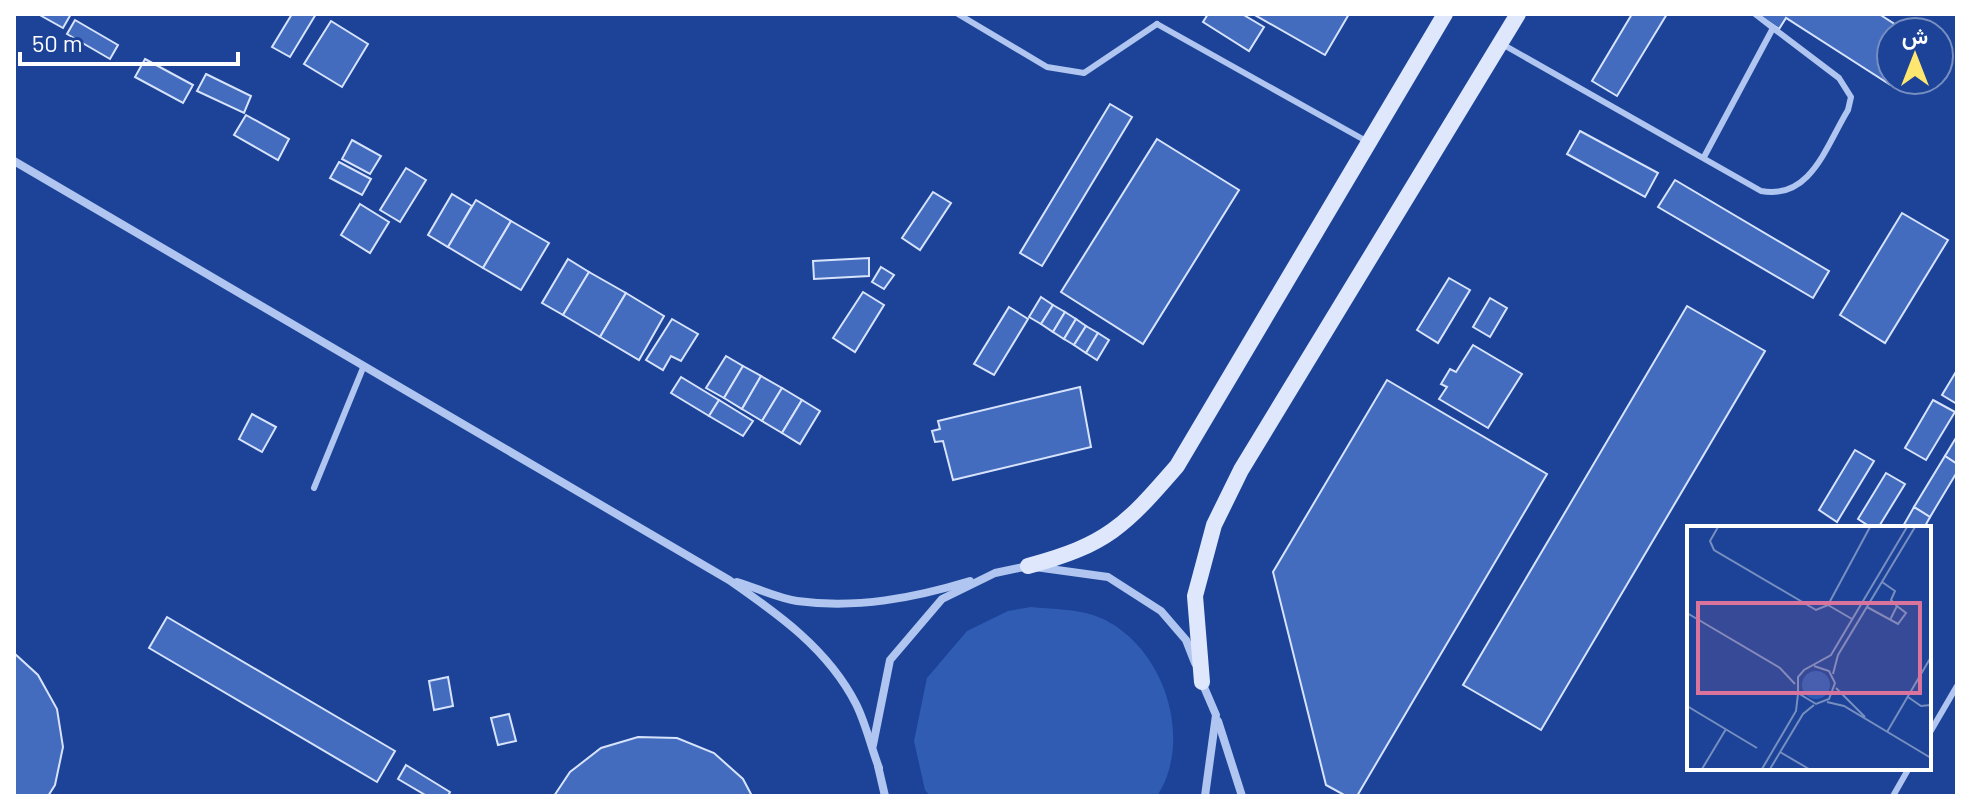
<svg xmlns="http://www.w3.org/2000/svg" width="1971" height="810" font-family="Barlow,Vazirmatn,sans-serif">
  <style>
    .green { fill: #305cb4 }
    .building { fill: #446cbe; stroke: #d7e3fb; stroke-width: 2 }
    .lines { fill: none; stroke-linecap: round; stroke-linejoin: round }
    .lane { stroke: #b0c6f0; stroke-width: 6 }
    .street { stroke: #b0c6f0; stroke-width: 8 }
    .secondary { stroke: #dee7fb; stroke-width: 16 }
    .inset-road { fill: none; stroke: #778ec1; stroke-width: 2 }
    .view { fill: #da749d; fill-opacity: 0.15; stroke: #da749d; stroke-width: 4 }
    .inset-edge { fill: none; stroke: #fff; stroke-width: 4 }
  </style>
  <rect width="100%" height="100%" fill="#1c4397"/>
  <path class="green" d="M1031 607C1050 609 1074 609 1093 615 1161 638 1196 737 1157 796H930L925 790 914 741 927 678 967 631 1008 611Z"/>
  <g class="building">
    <polygon points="38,14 71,14 63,28"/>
    <polygon points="292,14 316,14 290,57 272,47"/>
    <polygon points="1208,14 1242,14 1264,27 1249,51 1203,22"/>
    <polygon points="1253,14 1349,14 1325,55"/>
    <polygon points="1632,14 1667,14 1617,96 1592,81"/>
    <polygon points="1757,14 1879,14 1907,32 1891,32 1889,84 1786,18 1779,29"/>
    <polygon points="75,20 118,45 110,59 67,34"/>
    <polygon points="331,21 368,44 342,87 304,64"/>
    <polygon points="145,59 193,85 183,103 135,77"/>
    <polygon points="206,74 251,96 244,113 197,91"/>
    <polygon points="1110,104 1132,117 1042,266 1020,253"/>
    <polygon points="246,115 289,139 278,160 234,135"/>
    <polygon points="1580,131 1658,173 1645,197 1567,154"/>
    <polygon points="1157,139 1239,190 1143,344 1061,292"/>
    <polygon points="352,140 381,156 370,174 342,159"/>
    <polygon points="339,162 371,179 362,195 330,178"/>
    <polygon points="406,168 426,180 400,222 380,210"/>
    <polygon points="1675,180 1829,271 1813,298 1658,207"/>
    <polygon points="933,192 951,203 920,250 902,238"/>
    <polygon points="452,194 472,206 448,247 428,235"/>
    <polygon points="476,200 511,221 483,268 448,247"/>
    <polygon points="360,204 389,222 370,253 341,235"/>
    <polygon points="1902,213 1948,240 1885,343 1840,315"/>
    <polygon points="511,221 549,243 521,290 483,268"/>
    <polygon points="869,258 869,276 814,279 813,261"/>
    <polygon points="568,259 589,272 563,315 542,303"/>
    <polygon points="881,267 894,275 884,289 872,282"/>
    <polygon points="589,272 626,293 600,337 563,315"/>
    <polygon points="1449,278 1470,290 1438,343 1417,330"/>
    <polygon points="863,292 884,305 855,352 833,338"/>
    <polygon points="626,293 664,316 639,360 600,337"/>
    <polygon points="1041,297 1053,305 1041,324 1029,317"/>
    <polygon points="1490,298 1507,308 1490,337 1473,327"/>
    <polygon points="1053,305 1065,312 1053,332 1041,324"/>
    <polygon points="1687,306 1765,351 1541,730 1463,685"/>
    <polygon points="1009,307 1028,319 994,375 974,364"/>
    <polygon points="1065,312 1076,319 1064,339 1053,332"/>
    <polygon points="672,319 698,334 681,361 671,356 663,370 646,360"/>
    <polygon points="1076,319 1086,326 1074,345 1064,339"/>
    <polygon points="1086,326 1098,333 1086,353 1074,345"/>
    <polygon points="1098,333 1109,340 1097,360 1086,353"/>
    <polygon points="1473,345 1522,374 1488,428 1439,399 1447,387 1441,384 1450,369 1456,372"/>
    <polygon points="726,356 743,366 724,398 706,388"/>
    <polygon points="743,366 761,376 742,409 724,398"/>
    <polygon points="1957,370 1957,404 1942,395"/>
    <polygon points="761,376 782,388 762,421 742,409"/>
    <polygon points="681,377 719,400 709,416 671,393"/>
    <polygon points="1387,380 1547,474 1357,796 1346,796 1326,785 1273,572"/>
    <polygon points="1080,387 1091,447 953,480 943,441 935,442 932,431 940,429 938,421"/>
    <polygon points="782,388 802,400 782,433 762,421"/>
    <polygon points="719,400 753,421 743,436 709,416"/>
    <polygon points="802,400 820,411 800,444 782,433"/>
    <polygon points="1933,400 1955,412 1926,460 1905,448"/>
    <polygon points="252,414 276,427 262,452 239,439"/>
    <polygon points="1957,436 1957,464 1945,456"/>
    <polygon points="1855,450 1874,461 1837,522 1819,510"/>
    <polygon points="1945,456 1957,464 1957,472 1930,517 1914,507"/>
    <polygon points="1886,473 1905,484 1878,528 1872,528 1858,519"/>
    <polygon points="1914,507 1930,517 1924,528 1902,528"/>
    <polygon points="167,617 395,751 377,782 149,648"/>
    <polygon points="14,653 38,675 57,709 63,747 55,785 48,796 14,796"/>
    <polygon points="448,677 453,706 434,710 429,681"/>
    <polygon points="509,714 516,741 498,745 491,718"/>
    <polygon points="638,737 677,738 714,753 743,779 752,796 554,796 570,772 601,748"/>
    <polygon points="406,765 450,792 448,796 427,796 398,779"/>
  </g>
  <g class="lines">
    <g class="lane">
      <polyline points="958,14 1047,67 1084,73 1157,24"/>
      <polyline points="1157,24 1368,142"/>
      <path d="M1502 44 1761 191C1811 200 1826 146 1848 110L1851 97 1839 78 1773 28"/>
      <polyline points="1704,157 1773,28 1755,14"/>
      <polyline points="314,488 363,368"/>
      <polyline points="1929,734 1957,686"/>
      <polyline points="1893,796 1909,768"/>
    </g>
    <g class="street">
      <path d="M14 161 729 580C778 614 828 649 856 704 866 724 871 747 879 768"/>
      <path d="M737 582C757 588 777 598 797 601 857 609 914 598 970 581"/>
      <polyline points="1201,680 1216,715 1205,796"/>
      <polyline points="1218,721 1242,796"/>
      <polyline points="873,745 890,660 942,599 995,573 1028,566 1108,577 1161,611 1186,640 1195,663"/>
      <polyline points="878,766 885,796"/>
    </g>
    <g class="secondary">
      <path d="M1028 566C1107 545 1125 526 1177 466L1445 14"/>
      <polyline points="1202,682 1195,596 1214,525 1241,470 1518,14"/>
    </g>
  </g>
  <g transform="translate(1687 526)">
    <rect width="244" height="244" fill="#1c4397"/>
    <path d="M115 159a14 14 0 1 1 28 0a14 14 0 1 1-28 0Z" fill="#305cb4"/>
    <path class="inset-road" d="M31 1 23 15 27 24 129 84 141 79M195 56 208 65 204 74 210 80 203 94M141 79 183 1M141 79 165 93M180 81 211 98 219 87 210 80M0 87 93 142 108 158M127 140 142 145 148 157 142 173 129 178 111 167V151L117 144 144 129 220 1M146 148 151 129 228 1M149 162 178 191M221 171 234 180 244 179M140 176 157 180 244 232M0 180 70 222M200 206 244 131M93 226 122 243M15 243 39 203M75 243 109 185 111 168M83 243 116 188 127 179"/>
    <path class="view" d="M11 77H233V167H11Z"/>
    <rect width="244" height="244" class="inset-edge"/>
  </g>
  <rect width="1971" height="810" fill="none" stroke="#ffffff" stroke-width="32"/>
  <g transform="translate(1915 56)"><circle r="38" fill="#1c4397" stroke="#778ec1" stroke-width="2"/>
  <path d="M0-6L14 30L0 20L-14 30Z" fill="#ffe66f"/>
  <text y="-12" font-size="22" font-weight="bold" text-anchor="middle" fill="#ffffff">ش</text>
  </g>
  <path d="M20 52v12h218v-12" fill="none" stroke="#ffffff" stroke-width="4"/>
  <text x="32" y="52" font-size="24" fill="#ffffff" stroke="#1c4397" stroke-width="6" paint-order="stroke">50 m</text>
</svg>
